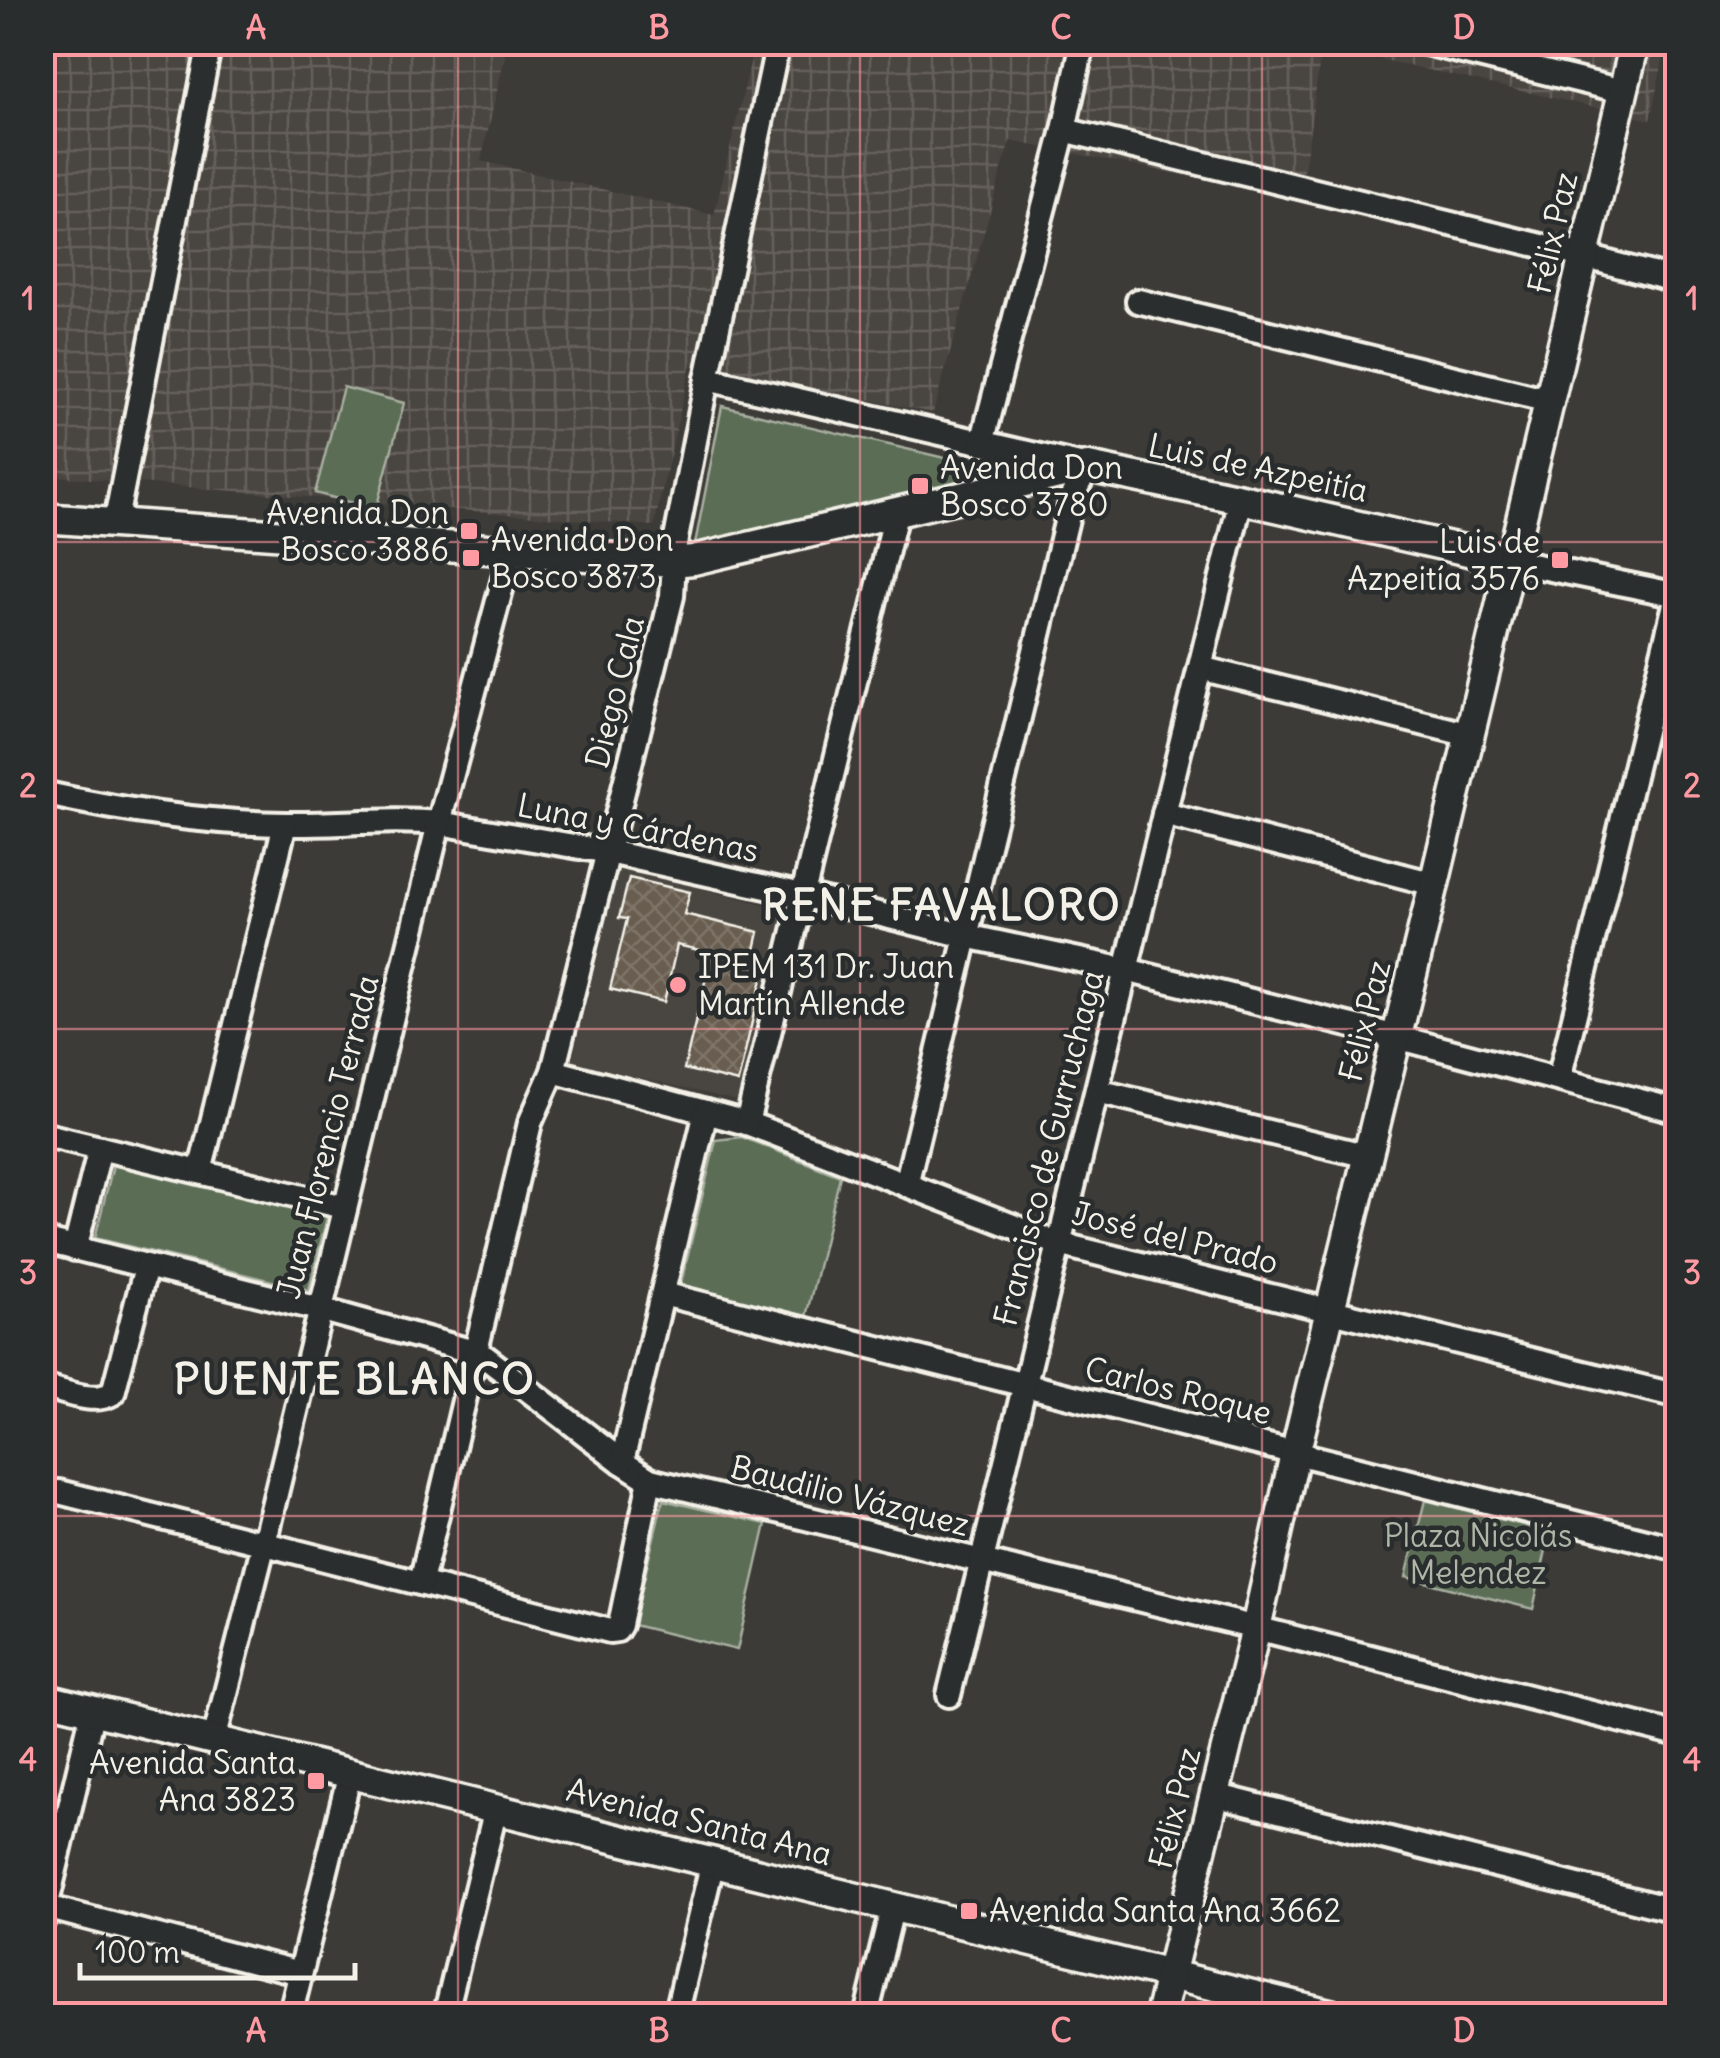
<svg xmlns="http://www.w3.org/2000/svg" width="1720" height="2058" font-family="Delius,sans-serif">
  <style>
    .built { fill: #4a453f }
    .industrial { fill: url(#industrial-grid) }
    .green { fill: #5b6d57; stroke: #a8afa0; stroke-width: 2.5 }
    .building { fill: url(#building-cross-hatch); stroke: #f4f1e8; stroke-width: 2.5 }
    .lines { fill: none; stroke-linecap: round; stroke-linejoin: round }
    .minor-casing { stroke: #f4f1e8; stroke-width: 30 }
    .major-casing { stroke: #f4f1e8; stroke-width: 35 }
    .minor { stroke: #2a2d2e; stroke-width: 22 }
    .major { stroke: #2a2d2e; stroke-width: 28 }
    .grid { fill: none; stroke: #ff9aa2; stroke-width: 2.5; stroke-opacity: 0.55 }
    .poi-dot { fill: #ff9aa2; stroke: #2a2d2e; stroke-width: 4 }
    .labels { text-anchor: middle; stroke-width: 9; stroke-linejoin: round; paint-order: stroke }
    .street-label { font-size: 32px; fill: #f4f1e8; stroke: #2a2d2e }
    .poi-label { font-size: 32px; fill: #f4f1e8; stroke: #2a2d2e; text-anchor: start }
    .park-label { font-size: 32px; fill: #afb6a7; stroke: #2a2d2e }
    .district-label { font-size: 42px; font-weight: bold; letter-spacing: 2.5px; fill: #f4f1e8; stroke: #2a2d2e }
    .neatline { fill: none; stroke: #ff9aa2; stroke-width: 4 }
    .grid-label { font-size: 32px; text-anchor: middle; font-weight: bold; fill: #ff9aa2 }
  </style>
  <defs>
    <pattern id="industrial-grid" width="8" height="8" patternUnits="userSpaceOnUse" patternTransform="scale(2.5)"><rect width="8" height="8" fill="#4a453f"/><path d="M0 4h8M4 0v8" fill="none" stroke="#65605b"/></pattern>
    <pattern id="building-cross-hatch" width="8" height="8" patternUnits="userSpaceOnUse" patternTransform="scale(2.5)"><rect width="8" height="8" fill="#685d4f"/><path d="M0 0l8 8M0 8l8-8" fill="none" stroke="#7e7568"/></pattern>
  </defs>
  <rect width="100%" height="100%" fill="#3d3b38"/>
  <filter id="ink" filterUnits="userSpaceOnUse"><feTurbulence type="fractalNoise" baseFrequency=".01" numOctaves="2"/><feDisplacementMap in="SourceGraphic" scale="20" xChannelSelector="R" yChannelSelector="G"/><feConvolveMatrix kernelMatrix="1 2 1 2 8 2 1 2 1" color-interpolation-filters="sRGB"/></filter>
  <g filter="url(#ink)">
    <polygon class="built" points="619,869 784,909 737,1101 572,1061"/>
    <polygon class="industrial" points="42,43 508,43 481,161 714,215 755,43 1667,43 1650,120 1322,46 1300,198 1010,141 933,413 691,363 654,526 43,475"/>
    <g class="green">
      <polygon points="343,387 404,403 376,509 315,493"/>
      <polygon points="722,406 1022,476 694,549"/>
      <polygon points="742,1137 840,1176 804,1325 688,1295 681,1283 716,1140"/>
      <polygon points="114,1161 328,1213 309,1290 95,1238"/>
      <polygon points="663,1500 766,1524 737,1650 633,1625"/>
      <polygon points="1425,1500 1550,1532 1533,1609 1406,1577"/>
    </g>
    <polygon class="building" points="629,878 690,892 684,914 759,932 752,963 765,966 738,1082 684,1069 712,953 677,945 664,1002 610,989 627,919 619,918"/>
    <g class="lines">
      <g class="minor-casing">
        <g id="minor">
          <polyline points="1421,42 1622,91"/>
          <polyline points="1064,130 1583,256 1678,281"/>
          <polyline points="1138,301 1549,401"/>
          <polyline points="707,379 1088,467 1073,494 906,1185"/>
          <polyline points="982,443 1064,130 1083,42"/>
          <polyline points="115,525 210,42"/>
          <polyline points="1512,561 1678,595"/>
          <polyline points="1200,668 1470,735"/>
          <path d="M42 793C124 811 202 823 286 824 337 825 388 818 439 823L609 852 802 895 966 936 1126 970 1397 1037 1678 1111"/>
          <polyline points="1164,814 1434,884"/>
          <polyline points="553,1071 747,1123 1059,1244 1678,1396"/>
          <polyline points="1559,1079 1678,592"/>
          <polyline points="1097,1091 1368,1156"/>
          <polyline points="747,1123 896,514"/>
          <polyline points="42,1134 344,1207"/>
          <polyline points="200,1172 285,824"/>
          <polyline points="42,1240 319,1309 474,1352 485,1357 622,1462 650,1480 1256,1628 1678,1735"/>
          <polyline points="75,1249 100,1148"/>
          <polyline points="663,1294 1678,1549"/>
          <path d="M42 1386C64 1391 93 1405 113 1393L146 1267"/>
          <polyline points="622,1462 706,1112"/>
          <polyline points="59,1492 610,1631 617,1630 620,1625 650,1480"/>
          <polyline points="421,1582 530,1123 553,1071 672,596 675,544 707,379 778,42"/>
          <polyline points="949,1695 1241,499"/>
          <polyline points="214,1740 264,1543 439,823 511,552"/>
          <polyline points="1214,1795 1678,1911"/>
          <polyline points="46,1907 300,1973"/>
          <polyline points="43,1920 93,1710"/>
          <polyline points="290,2016 350,1773"/>
          <polyline points="445,2016 496,1808"/>
          <polyline points="676,2016 713,1861"/>
          <polyline points="866,2016 893,1905"/>
        </g>
      </g>
      <g class="major-casing">
        <g id="major">
          <polyline points="42,518 673,562 693,560 1088,467 1241,499 1512,561"/>
          <polyline points="42,1698 1338,2016"/>
          <polyline points="1160,2016 1256,1628 1295,1454 1434,884 1635,42"/>
        </g>
      </g>
      <use href="#minor" class="minor"/>
      <use href="#major" class="major"/>
    </g>
  </g>
  <path class="grid" d="M458 42V2016M860 42V2016M1262 42V2016M42 542H1678M42 1029H1678M42 1516H1678"/>
  <g class="poi-dot">
    <rect x="910" y="476" width="20" height="20" rx="5"/>
    <rect x="459" y="521" width="20" height="20" rx="5"/>
    <rect x="461" y="548" width="20" height="20" rx="5"/>
    <rect x="1550" y="550" width="20" height="20" rx="5"/>
    <circle cx="678" cy="985" r="10"/>
    <rect x="306" y="1771" width="20" height="20" rx="5"/>
    <rect x="959" y="1901" width="20" height="20" rx="5"/>
  </g>
  <g class="labels">
    <g class="street-label">
      <text transform="translate(1553 233) rotate(-77)" y="11">Félix Paz</text>
      <text transform="translate(1258 468) rotate(12)" y="11">Luis de Azpeitía</text>
      <text transform="translate(615 692) rotate(-76)" y="11">Diego Cala</text>
      <text transform="translate(638 828) rotate(11)" y="11">Luna y Cárdenas</text>
      <text transform="translate(1365 1021) rotate(-76)" y="11">Félix Paz</text>
      <text transform="translate(328 1137) rotate(-76)" y="11">Juan Florencio Terrada</text>
      <text transform="translate(1049 1148) rotate(-76)" y="11">Francisco de Gurruchaga</text>
      <text transform="translate(1175 1238) rotate(14)" y="11">José del Prado</text>
      <text transform="translate(1178 1391) rotate(14)" y="11">Carlos Roque</text>
      <text transform="translate(850 1496) rotate(14)" y="11">Baudilio Vázquez</text>
      <text transform="translate(1175 1808) rotate(-76)" y="11">Félix Paz</text>
      <text transform="translate(699 1822) rotate(14)" y="11">Avenida Santa Ana</text>
    </g>
    <g class="poi-label">
      <text x="940" y="479">Avenida Don<tspan x="940" dy="37">Bosco 3780</tspan></text>
      <text x="449" y="524" text-anchor="end">Avenida Don<tspan x="449" dy="37">Bosco 3886</tspan></text>
      <text x="491" y="551">Avenida Don<tspan x="491" dy="37">Bosco 3873</tspan></text>
      <text x="1540" y="553" text-anchor="end">Luis de<tspan x="1540" dy="37">Azpeitía 3576</tspan></text>
      <text x="698" y="978">IPEM 131 Dr. Juan<tspan x="698" dy="37">Martín Allende</tspan></text>
      <text x="296" y="1774" text-anchor="end">Avenida Santa<tspan x="296" dy="37">Ana 3823</tspan></text>
      <text x="989" y="1922">Avenida Santa Ana 3662</text>
    </g>
    <g class="park-label">
      <text x="1478" y="1547">Plaza Nicolás<tspan x="1478" dy="37">Melendez</tspan></text>
    </g>
    <g class="district-label">
      <text x="942" y="920">RENE FAVALORO</text>
      <text x="355" y="1394">PUENTE BLANCO</text>
    </g>
  </g>
  <rect width="1720" height="2058" fill="none" stroke="#2a2d2e" stroke-width="110"/>
  <path d="M80 1963v15h275v-15" fill="none" stroke="#f4f1e8" stroke-width="5"/>
  <text x="95" y="1963" font-size="30" fill="#f4f1e8" stroke="#2a2d2e" stroke-width="8" paint-order="stroke">100 m</text>
  <rect x="55" y="55" width="1610" height="1948" class="neatline"/>
  <g class="grid-label">
    <text x="256" y="39">A</text>
    <text x="659" y="39">B</text>
    <text x="1061" y="39">C</text>
    <text x="1464" y="39">D</text>
    <text x="28" y="310">1</text>
    <text x="1692" y="310">1</text>
    <text x="28" y="797">2</text>
    <text x="1692" y="797">2</text>
    <text x="28" y="1284">3</text>
    <text x="1692" y="1284">3</text>
    <text x="28" y="1771">4</text>
    <text x="1692" y="1771">4</text>
    <text x="256" y="2042">A</text>
    <text x="659" y="2042">B</text>
    <text x="1061" y="2042">C</text>
    <text x="1464" y="2042">D</text>
  </g>
</svg>
